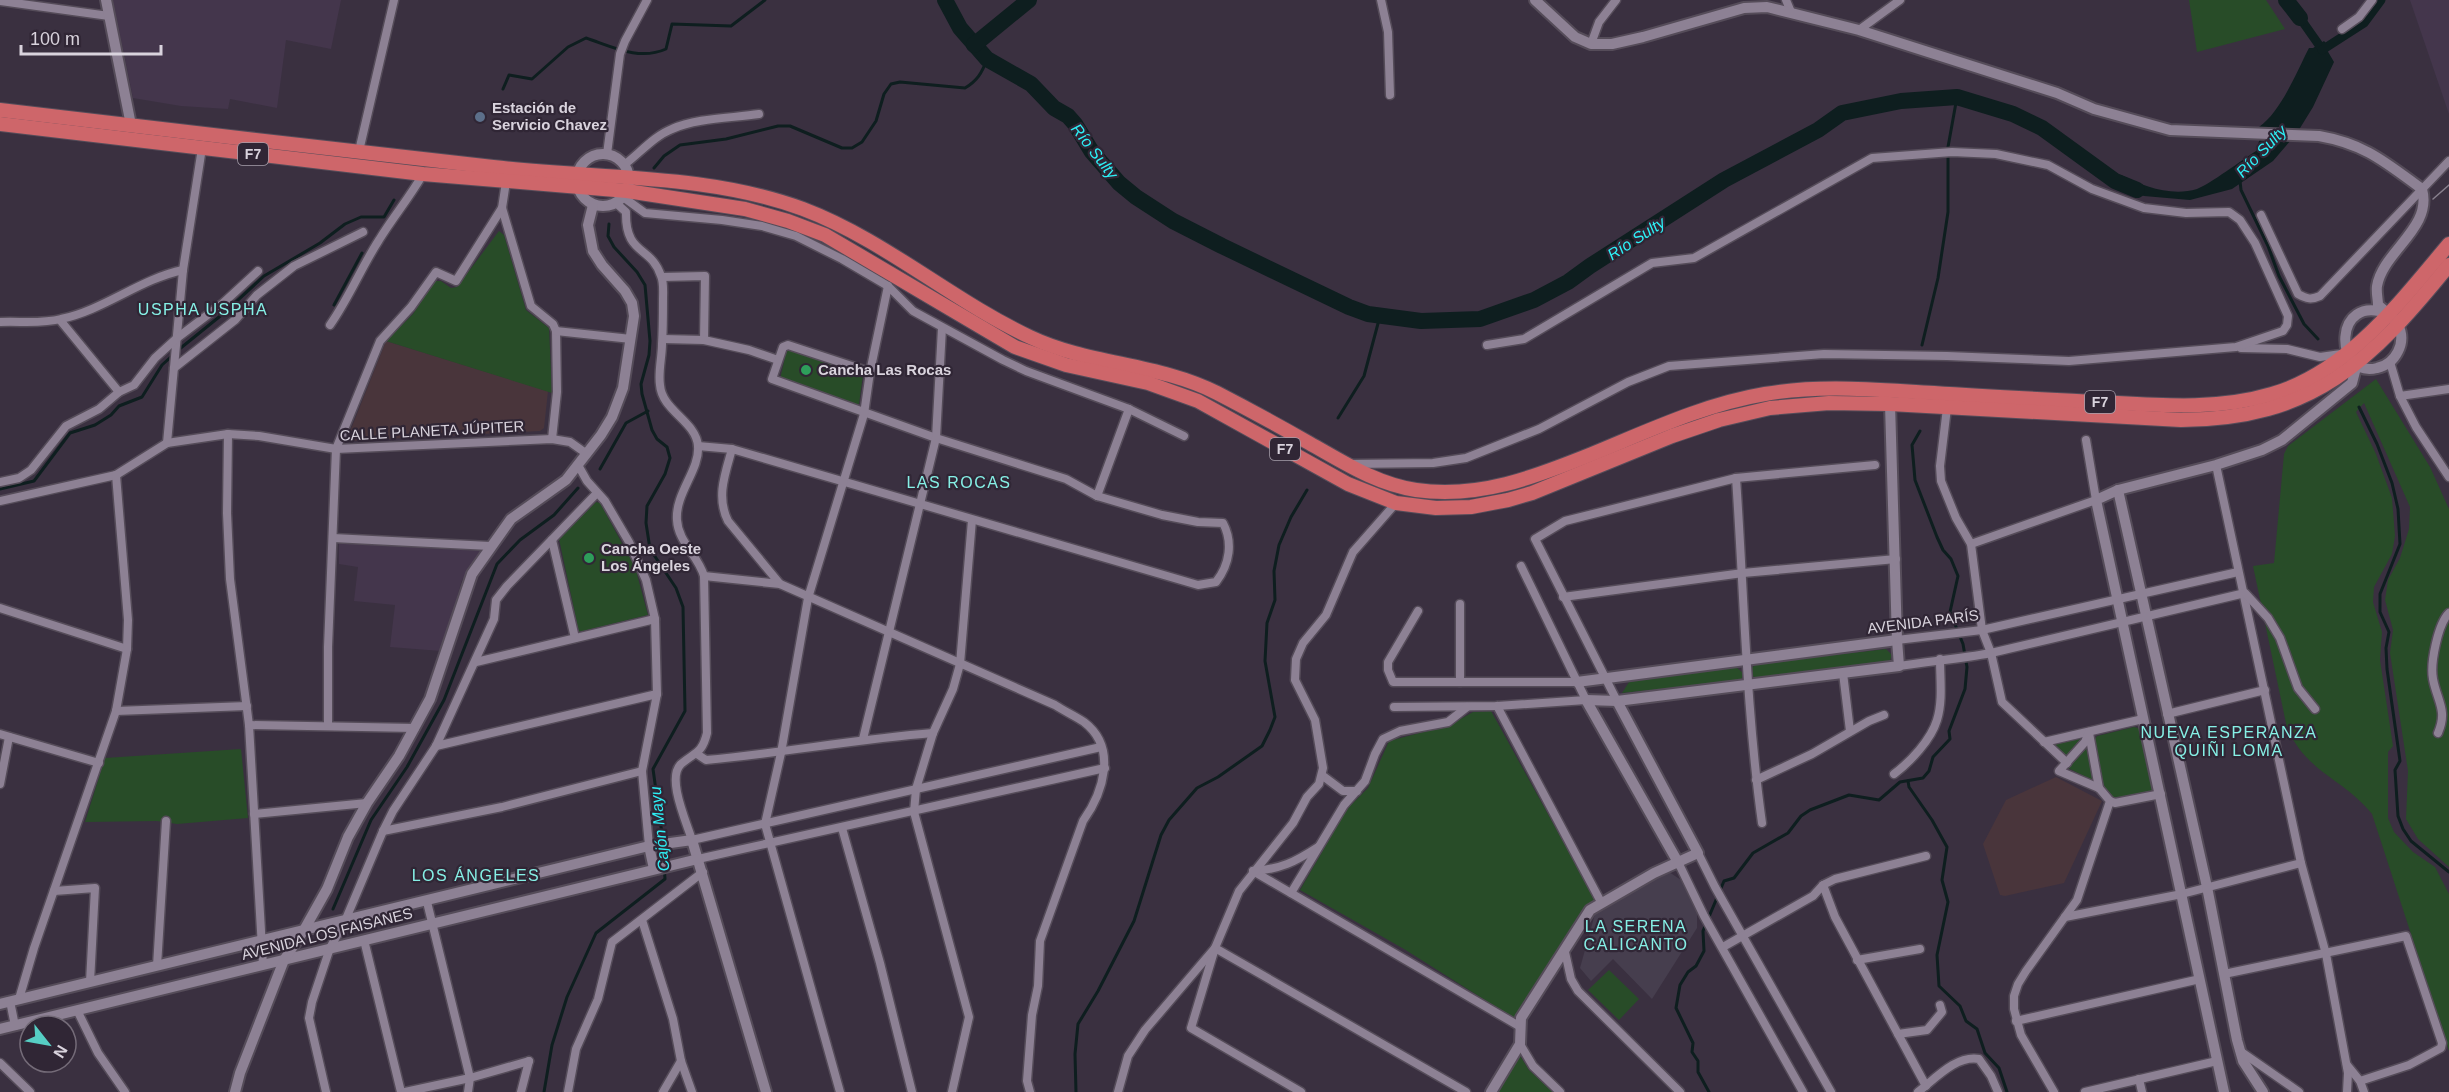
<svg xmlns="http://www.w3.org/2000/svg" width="2449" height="1092" font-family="Helvetica,sans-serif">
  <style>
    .built { fill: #44364c }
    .education { fill: #49353b }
    .medical { fill: #463e4e }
    .green { fill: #284c28 }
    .water { fill: #0e1e1f }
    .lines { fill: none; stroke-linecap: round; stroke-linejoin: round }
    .stream { stroke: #0e1e1f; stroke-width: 3 }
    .canal { stroke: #0e1e1f; stroke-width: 9 }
    .river { stroke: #0e1e1f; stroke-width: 16 }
    .minor-casing { stroke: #554c59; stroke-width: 11 }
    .tertiary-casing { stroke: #554c59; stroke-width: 14 }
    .trunk-casing { stroke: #554c59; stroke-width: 16 }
    .minor { stroke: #8d8194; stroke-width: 8 }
    .tertiary { stroke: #8d8194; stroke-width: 10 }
    .trunk { stroke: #ce666a; stroke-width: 14 }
    .tram { stroke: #88808d; stroke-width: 1.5 }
    .service-dot { fill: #5c6f8a; stroke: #302635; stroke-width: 2 }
    .leisure-dot { fill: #2e9e5b; stroke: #302635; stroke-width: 2 }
    .labels { text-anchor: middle; stroke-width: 4.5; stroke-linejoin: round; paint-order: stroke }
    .shield { fill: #302635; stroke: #a69fab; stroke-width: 1.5 }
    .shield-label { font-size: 14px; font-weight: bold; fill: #d9d3dd }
    .poi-label { font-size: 15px; font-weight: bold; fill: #d9d3dd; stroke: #302635; text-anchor: start }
    .street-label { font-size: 15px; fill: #d9d3dd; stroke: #302635 }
    .water-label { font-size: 16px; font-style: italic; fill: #2df0f6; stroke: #302635 }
    .neighbourhood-label { font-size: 16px; letter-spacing: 1.5px; fill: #86f0e6; stroke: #302635 }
  </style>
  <rect width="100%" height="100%" fill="#3a3040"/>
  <g class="built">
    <polygon points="113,0 341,0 331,49 286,40 277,108 230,99 228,109 181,106 133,98"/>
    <polygon points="2410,0 2449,0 2449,114"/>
    <polygon points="339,543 482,551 462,580 441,651 390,647 395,605 354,601 358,567 339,564"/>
  </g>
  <g class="education">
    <polygon points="386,341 548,391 544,428 540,431 348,441 347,439"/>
    <polygon points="2056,777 2102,801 2064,883 2005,896 2000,895 1983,844 2006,800"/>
  </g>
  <polygon class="medical" points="1669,872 1681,880 1697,910 1697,928 1652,999 1613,959 1591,981 1580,968 1595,914 1655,878"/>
  <g class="green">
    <polygon points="2189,0 2266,0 2285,29 2197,52"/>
    <polygon points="499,231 504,235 526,310 549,328 552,393 386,341 413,314 435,281 441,281 451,288 457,287"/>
    <polygon points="789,349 862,373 863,375 859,404 856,405 780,379 786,353"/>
    <path d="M2376 379 2430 467 2449 509V867L2418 839 2406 819 2408 771 2390 653 2393 630 2385 600 2388 580 2400 558 2409 529 2410 507 2364 403 2356 412 2376 454 2392 498 2395 536 2392 554 2374 587 2373 602 2382 632 2380 660 2393 746 2388 752V818L2394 832 2413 852 2435 867 2449 894V1051L2372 814C2343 778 2308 774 2287 728L2253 566 2274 563 2284 454 2288 446Z"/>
    <polygon points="596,502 600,503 635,567 648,615 579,632 559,539"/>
    <polygon points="1886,649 1892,655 1889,663 1756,678 1751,675 1751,668 1757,664"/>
    <polygon points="1736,667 1743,673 1742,678 1737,681 1622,693 1629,682"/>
    <polygon points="1491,711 1596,901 1578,916 1552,964 1515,1019 1404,949 1300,890 1347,809 1368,788 1389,741 1450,725 1473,712"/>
    <polygon points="2134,727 2142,729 2156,788 2153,791 2115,799 2104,790 2094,740 2097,736"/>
    <polygon points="2082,737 2067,756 2052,743"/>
    <polygon points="241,749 248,818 177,824 157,821 85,822 105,758"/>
    <polygon points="2088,749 2094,779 2092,780 2068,768 2083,750"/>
    <polygon points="1609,970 1639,999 1619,1020 1588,990"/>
    <polygon points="1519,1054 1529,1070 1553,1092 1496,1092"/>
  </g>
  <path class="water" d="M2324 41 2329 46 2327 50 2334 62 2313 107 2297 133 2273 161 2232 189 2190 200 2144 196 2115 187 2121 175C2143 186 2171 197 2197 189 2210 184 2242 160 2256 151L2261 135 2259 127C2281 112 2297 71 2309 48H2313Z"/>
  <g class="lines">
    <g class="stream">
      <path d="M503 89 509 75 532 79 568 47 586 38C613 47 639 61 666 49L672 24 731 26 765 0"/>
      <polyline points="1948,147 1957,97"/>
      <path d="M654 168 664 156 680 145 726 139 778 126H790L842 148H852L862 142 876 121 884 94 891 84 900 82 965 88C977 81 982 73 987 59"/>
      <polyline points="2240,181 2241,190 2268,246 2279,276 2304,324 2318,339"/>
      <polyline points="609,224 608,236 614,247 637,272 645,285 650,341 649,355 641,384 642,394 652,430 657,439 667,447 670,458 665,474 647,506 646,523 650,549 676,588 683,607 685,711 653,769 663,841"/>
      <polyline points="334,305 362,253"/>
      <polyline points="1922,345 1938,278 1948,212 1948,157"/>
      <polyline points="177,351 224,313 264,276 320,243 345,224 361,217 384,217 394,200"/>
      <polyline points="2359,407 2377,444 2392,483 2398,509 2400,544 2380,594 2380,612 2389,632 2386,648 2387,669 2400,761 2395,770 2398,816 2403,829 2411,841 2449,872"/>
      <polyline points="1338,418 1364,376 1380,316"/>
      <polyline points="600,469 626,423 648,411"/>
      <polyline points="0,489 34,481 70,433 95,425 111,415 119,406 142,397 162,365 173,355"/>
      <polyline points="1908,781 1909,787 1932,820 1947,847 1942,880 1948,902 1937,955 1939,986 1960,1006 1966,1021 1977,1029 1985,1053 1999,1068 2007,1092"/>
      <polyline points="333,909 371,820 407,767 444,700 497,564 520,540 554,515 578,488"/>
      <polyline points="544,1092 552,1045 567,997 596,933 665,879 663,848"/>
      <polyline points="1076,1092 1075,1054 1078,1024 1098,991 1134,921 1161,835 1169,820 1197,788 1218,777 1262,746 1270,730 1275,717 1265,661 1267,623 1275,600 1274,571 1279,545 1291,517 1307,490"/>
      <polyline points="1709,1092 1698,1072 1698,1061 1692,1052 1693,1043 1676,1008 1680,985 1688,972 1696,966 1704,951 1703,931 1724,881 1734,878 1753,853 1788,833 1801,816 1810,810 1849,795 1879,800 1900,782 1923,778 1929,771 1933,757 1950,739 1949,731 1965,689 1967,667 1963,644 1950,612 1958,576 1951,559 1943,550 1937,537 1915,480 1912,445 1920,431"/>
    </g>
    <g class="canal">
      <polyline points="2300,18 2319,45"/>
      <polyline points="2322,50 2364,23 2381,0"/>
    </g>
    <g class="river">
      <polyline points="945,0 960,28 987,59 1031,84 1054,108 1068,116 1075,124 1092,152 1119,183 1136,197 1173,221 1222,246 1349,307 1368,314 1421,321 1480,319 1534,300 1568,282 1590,266 1724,180 1818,130 1842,113 1901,101 1957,97 2013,114 2042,128 2115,181 2137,190"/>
      <polyline points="2286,0 2300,18"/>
      <polyline points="974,45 1029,0"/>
    </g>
    <g class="minor-casing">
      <g id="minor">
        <polyline points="1381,0 1388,32 1390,95"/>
        <polyline points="1786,0 1791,12"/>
        <polyline points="0,1 109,16"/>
        <polyline points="2342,29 2359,17 2372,0"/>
        <polyline points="1859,30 1900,0"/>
        <polyline points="1591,44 1599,22 1616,0"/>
        <polyline points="359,151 394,0"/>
        <polyline points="607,154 620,54 625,41 647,0"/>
        <path d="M624 165C640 153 654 136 672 129 696 118 733 118 759 114"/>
        <polyline points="506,182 502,208 531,306 553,324 556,331 557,392 552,439"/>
        <polyline points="623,197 645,213 722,220 762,226 796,236 842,259 888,286 913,311 1003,360 1026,371 1129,409 1184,436"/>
        <path d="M616 203 626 212C625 256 651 245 661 276 664 283 663 292 663 299 663 314 663 329 662 344 662 357 658 372 660 385 662 411 696 421 698 446 700 470 675 493 677 520 678 542 698 555 704 576L707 733C702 754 695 752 681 764 666 778 687 823 692 840L1101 747"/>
        <path d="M2261 215 2298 294C2307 299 2311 300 2320 296L2449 161"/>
        <polyline points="662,277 705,276 704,340"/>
        <polyline points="60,320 119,392"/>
        <path d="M0 322C19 321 42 324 61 319 104 310 140 279 183 270"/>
        <path d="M330 325C349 298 361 268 379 240 393 217 410 197 423 174"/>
        <polyline points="556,331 631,339"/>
        <polyline points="663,339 704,340 749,350 778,360"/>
        <polyline points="2241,348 2287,349 2320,357 2341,354"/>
        <polyline points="2390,362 2400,396 2416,427 2449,477"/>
        <polyline points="174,368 235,320 257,295 294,266 363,232"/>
        <polyline points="2400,396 2449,389"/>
        <polyline points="1947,408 1940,466 1941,481 1956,518 1971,544 1982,630 1991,653 2002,702 2067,763"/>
        <polyline points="228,434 227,513 230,579 249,725 263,965"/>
        <polyline points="167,443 183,270 202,148"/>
        <path d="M698 446 732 449 1198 585 1216 582C1230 564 1233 542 1223 523L1198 522 1162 515 1097 496 1066 479 936 438 772 379 783 347 788 345 870 372"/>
        <path d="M732 449C725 474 716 497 728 521L780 584"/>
        <polyline points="1350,464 1433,463 1466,458 1539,429 1628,382 1669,366 1824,354 1947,356 2069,361 2236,347 2283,331 2287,325 2288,316 2255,243 2240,220 2229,212 2186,213 2144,208 2092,189 2048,165 1996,154 1952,152 1872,158 1694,258 1652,263 1524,339 1487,345"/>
        <polyline points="578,465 587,481 605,501 629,542 646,580 655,619 657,694 642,771 649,846"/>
        <polyline points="2216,465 2301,863 2326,954 2348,1073 2347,1092"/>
        <path d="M1736 478C1744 593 1746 709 1762 823"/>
        <polyline points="0,482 19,478 31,470 66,426 99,409 119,392 134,385 155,358 177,338 222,304 258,271"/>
        <polyline points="1097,496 1129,409"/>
        <polyline points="0,501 116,475 167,443 228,434 259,436 336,449 552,439 570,442 587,454"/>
        <polyline points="333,538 490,546"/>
        <polyline points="552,540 575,638"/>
        <polyline points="1971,544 2096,500 2086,440"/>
        <path d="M704 576 780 584 1055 705C1064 711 1075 716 1084 722 1118 748 1103 793 1083 821L1040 941 1038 986 1032 1015 1027 1081 1030 1092"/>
        <polyline points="1563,597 1743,573 1896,559"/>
        <polyline points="1460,604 1460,682"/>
        <polyline points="0,608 127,649"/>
        <polyline points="1418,611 1388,662 1388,670 1393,682 1577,682"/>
        <polyline points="1897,640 1982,630 2238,572"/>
        <polyline points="476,662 655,619"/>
        <path d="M1899 666C1930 661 1960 659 1991 653L2245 593 2268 618 2280 638 2298 688 2315 709"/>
        <polyline points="1843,673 1850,731"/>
        <polyline points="1617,701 1535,539 1565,521 1736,478 1875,465"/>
        <polyline points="1497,706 1601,902"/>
        <polyline points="1394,707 1497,706 1586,700 1521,566"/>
        <polyline points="116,711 247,706"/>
        <polyline points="2167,714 2265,690"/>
        <polyline points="249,725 415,728"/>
        <polyline points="328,725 328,647 336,449 380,341 411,307 436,272 456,281 502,208"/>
        <polyline points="2089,733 2099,788"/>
        <path d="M2438 733C2448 710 2437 701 2433 679 2430 663 2438 624 2449 613"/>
        <polyline points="0,734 99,763"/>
        <polyline points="863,739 936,438 942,328"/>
        <polyline points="2044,742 2143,719"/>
        <polyline points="436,746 657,694"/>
        <path d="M697 754 706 760C782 753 857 739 933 733"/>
        <path d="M1894 774C1910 762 1931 740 1937 720 1943 701 1940 679 1940 659"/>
        <polyline points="1323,776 1343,791 1357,791"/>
        <polyline points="1756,780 1812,754 1869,721 1884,715"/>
        <polyline points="0,784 9,737"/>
        <polyline points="2110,801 2115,803 2161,794"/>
        <polyline points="254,814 367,803"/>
        <polyline points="842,828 880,963 912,1092"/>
        <polyline points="383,831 502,807 642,771"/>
        <polyline points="1698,853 1715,887 1831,1092"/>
        <polyline points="698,859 1105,768"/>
        <polyline points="1679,864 1704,916 1803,1092"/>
        <polyline points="1253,871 1519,1026"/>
        <path d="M1253 871C1281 869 1295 862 1318 847"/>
        <polyline points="1823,885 1835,917 1926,1086"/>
        <polyline points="54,891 95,888 90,982"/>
        <polyline points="1291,893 1344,805 1365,781 1375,754 1383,739 1400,731 1448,722 1467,707"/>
        <polyline points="427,902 470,1078 468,1092"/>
        <polyline points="2065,917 2182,894 2301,863"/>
        <polyline points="642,920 673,1019 681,1061 692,1092"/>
        <polyline points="364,940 401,1092"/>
        <polyline points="1723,947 1813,896 1823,885 1835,879 1926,856"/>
        <polyline points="1565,952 1571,979 1578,991 1680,1092"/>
        <polyline points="1857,960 1920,949"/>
        <polyline points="157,966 166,821"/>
        <polyline points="2224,974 2406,936 2442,1043 2441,1048 2409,1065 2360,1081"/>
        <polyline points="19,999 34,948 116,711 127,649 128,620 116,475"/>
        <polyline points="10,1001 15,1026"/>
        <polyline points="77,1010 98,1053 125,1092"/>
        <polyline points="2016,1021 2200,979"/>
        <polyline points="1898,1034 1927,1030 1942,1012 1940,1005"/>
        <polyline points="1520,1044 1533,1066 1560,1092"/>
        <polyline points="2240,1051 2299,1092"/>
        <polyline points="0,1063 30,1092"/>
        <polyline points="2347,1065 2360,1081 2364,1092"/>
        <polyline points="2139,1079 2142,1092"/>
        <polyline points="326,1092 309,1018 312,1002 330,948 345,921 383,831 393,811 436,746 494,619 496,600 507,586 597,493"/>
        <polyline points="405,1092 470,1078 529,1061"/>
        <polyline points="521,1092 529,1061"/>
        <polyline points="568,1092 576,1049 598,999 612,942 703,872"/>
        <polyline points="663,1092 681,1061"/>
        <polyline points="840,1092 765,824 781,753 808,598 864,414 870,372 888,286"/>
        <polyline points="952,1092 969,1017 914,812 916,789 933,733 953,689 960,664 972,520"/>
        <polyline points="1118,1092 1128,1056 1145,1030 1215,948 1466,1092"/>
        <polyline points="1301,1092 1191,1028 1215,948 1239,891 1293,823 1307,797 1319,784 1323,768 1315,720 1295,680 1296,659 1303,643 1326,615 1353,552 1396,503"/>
        <path d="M1918 1092C1935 1079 1956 1055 1979 1059L1991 1076 1998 1092"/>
        <polyline points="2054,1092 2021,1035 2014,1009 2014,996 2018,984 2026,971 2077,900 2110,801 2099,788 2059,771 2085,742 2089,732"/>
        <polyline points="2085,1092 2217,1061"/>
      </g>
    </g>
    <g class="tertiary-casing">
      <g id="tertiary">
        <polyline points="106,0 131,125"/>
        <path d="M1535 0 1575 37 1591 44H1612L1643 37 1744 8 1767 7 1859 30 2057 93 2094 109 2170 130 2319 136C2365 144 2385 162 2422 189 2433 228 2383 251 2377 286 2376 292 2378 299 2378 305 2385 311 2394 317 2398 325 2407 342 2396 364 2377 368 2334 379 2332 292 2388 314"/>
        <circle cx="603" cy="180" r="26"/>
        <polyline points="2118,490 2207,887 2237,1040 2243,1061 2263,1092"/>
        <polyline points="1577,682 1897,640"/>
        <polyline points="1586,700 1617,701 1899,666 1897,640 1890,404"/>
        <polyline points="1586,700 1679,864"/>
        <polyline points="649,846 654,869"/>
        <polyline points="0,1004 649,846 692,840 766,1092"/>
        <polyline points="0,1029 698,859"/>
        <polyline points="235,1092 240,1073 284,960 304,930 327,889 348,837 367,803 399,756 430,699 472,574 511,519 566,480 601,435 612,417 623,388 634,316 632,303 625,291 602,265 593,251 588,225 593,205"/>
        <polyline points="1491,1092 1520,1044 1521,1018 1590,910 1654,873 1698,853 1617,701"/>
        <polyline points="2224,1092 2096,500 2118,490 2216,465 2262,450 2282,440 2352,383 2357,364"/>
      </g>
    </g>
    <g class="trunk-casing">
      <g id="trunk">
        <path d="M0 110C164 129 329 149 493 167 594 179 706 173 803 209 885 240 951 300 1030 337 1089 365 1158 363 1217 393 1248 409 1279 426 1309 443 1343 462 1376 484 1416 490 1479 499 1535 477 1592 454 1648 431 1705 404 1765 394 1821 384 1878 390 1934 393 1995 397 2056 400 2117 403 2169 406 2222 409 2272 394 2348 372 2400 302 2449 244"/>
        <path d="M0 124 423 174 627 191 745 209 788 221 825 235 1015 347 1066 365 1148 383 1198 401 1348 484 1396 503 1436 508 1471 507 1508 500 1532 493 1672 436 1719 420 1770 408 1829 403 1890 404 2181 420C2314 419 2370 362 2449 265"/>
      </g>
    </g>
    <use href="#minor" class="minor"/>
    <use href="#tertiary" class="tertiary"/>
    <use href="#trunk" class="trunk"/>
    <polyline class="tram" points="2433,199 2449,185"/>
  </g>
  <circle class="service-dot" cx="480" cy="117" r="6"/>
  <g class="leisure-dot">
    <circle cx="806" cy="370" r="6"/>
    <circle cx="589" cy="558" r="6"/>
  </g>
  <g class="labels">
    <g class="shield">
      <rect x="238" y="143" width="30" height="22" rx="4.5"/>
      <rect x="2085" y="391" width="30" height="22" rx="4.5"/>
      <rect x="1270" y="438" width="30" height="22" rx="4.5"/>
    </g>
    <g class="shield-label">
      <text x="253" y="159">F7</text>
      <text x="2100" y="407">F7</text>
      <text x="1285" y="454">F7</text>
    </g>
    <g class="poi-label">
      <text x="492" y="113">Estación de<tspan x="492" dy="17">Servicio Chavez</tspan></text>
      <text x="818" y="375">Cancha Las Rocas</text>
      <text x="601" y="554">Cancha Oeste<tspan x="601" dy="17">Los Ángeles</tspan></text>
    </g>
    <g class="street-label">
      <text transform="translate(432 431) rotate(-3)" y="5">CALLE PLANETA JÚPITER</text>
      <text transform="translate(1923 622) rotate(-7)" y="5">AVENIDA PARÍS</text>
      <text transform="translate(327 934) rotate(-14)" y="5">AVENIDA LOS FAISANES</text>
    </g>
    <g class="water-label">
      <text transform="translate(1095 151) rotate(52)" y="6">Río Sulty</text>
      <text transform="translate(2261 151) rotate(-46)" y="6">Río Sulty</text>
      <text transform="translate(1636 238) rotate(-33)" y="6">Río Sulty</text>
      <text transform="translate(659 829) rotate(-96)" y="6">Cajón Mayu</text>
    </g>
    <g class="neighbourhood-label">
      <text x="203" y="315">USPHA USPHA</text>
      <text x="959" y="488">LAS ROCAS</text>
      <text x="2229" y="738">NUEVA ESPERANZA<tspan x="2229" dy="18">QUIÑI LOMA</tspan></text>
      <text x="476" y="881">LOS ÁNGELES</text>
      <text x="1636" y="932">LA SERENA<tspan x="1636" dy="18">CALICANTO</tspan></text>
    </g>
  </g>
  <g transform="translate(48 1044) rotate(121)"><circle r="28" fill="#302635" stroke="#746b78" stroke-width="1.5"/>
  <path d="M0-4.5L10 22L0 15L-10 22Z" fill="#56cec4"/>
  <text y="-9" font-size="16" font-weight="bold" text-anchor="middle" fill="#d9d3dd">N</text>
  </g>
  <path d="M21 45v9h140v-9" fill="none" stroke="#d9d3dd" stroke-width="3"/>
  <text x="30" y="45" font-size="18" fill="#d9d3dd" stroke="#302635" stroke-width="4.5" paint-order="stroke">100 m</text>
</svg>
